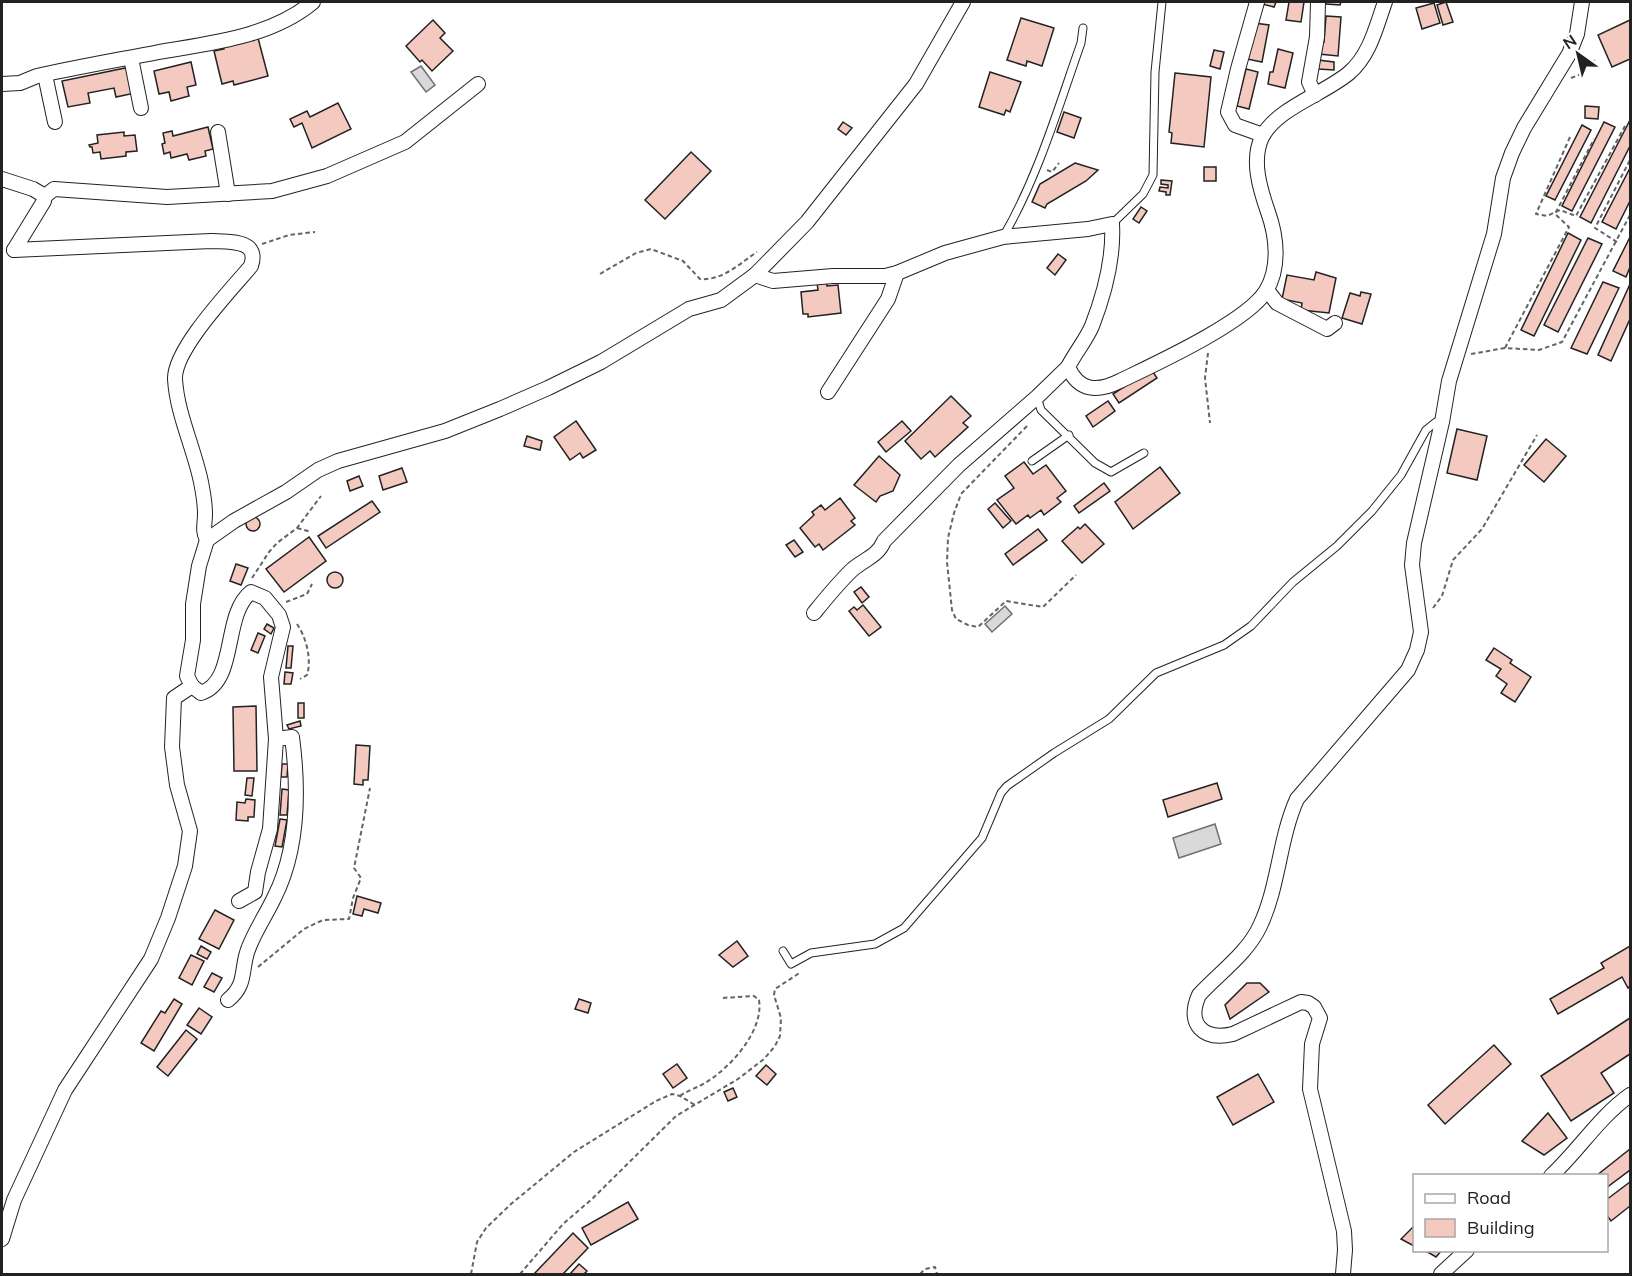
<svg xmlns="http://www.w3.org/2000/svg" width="1632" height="1276" font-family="Mulish,sans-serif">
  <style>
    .water { fill: #d9d9d9; stroke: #6f6f6f; stroke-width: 1.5 }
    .building { fill: #f3c9c0; stroke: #222; stroke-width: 1.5 }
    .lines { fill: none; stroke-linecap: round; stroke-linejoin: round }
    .lane-casing { stroke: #222; stroke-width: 9 }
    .street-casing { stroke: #222; stroke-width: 16 }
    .path { stroke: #646464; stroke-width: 2; stroke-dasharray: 4.5 3; stroke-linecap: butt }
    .lane { stroke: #fff; stroke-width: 7 }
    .street { stroke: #fff; stroke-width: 14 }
  </style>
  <rect width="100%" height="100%" fill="#fff"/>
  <g class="water">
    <polygon points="421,66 435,85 426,92 411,72"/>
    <polygon points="1005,606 1012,614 992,632 985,624"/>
    <polygon points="1215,824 1221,844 1179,858 1173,838"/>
  </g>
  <g class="building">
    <polygon points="1262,2 1276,2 1274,7 1262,4"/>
    <polygon points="1289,2 1304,2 1301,22 1286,20"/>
    <polygon points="1326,2 1341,2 1340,5 1326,4"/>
    <polygon points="1446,2 1453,22 1443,25 1437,5"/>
    <polygon points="1434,3 1440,23 1422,29 1416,8"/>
    <polygon points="1326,16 1341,17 1338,56 1319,54 1320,41 1324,42"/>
    <polygon points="1021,18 1054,28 1042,66 1027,61 1026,66 1007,60"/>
    <polygon points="433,20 445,33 440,38 453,51 432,71 422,60 420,62 406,46"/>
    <polygon points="1630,20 1630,59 1612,67 1598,35"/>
    <polygon points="1254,23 1269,25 1262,62 1247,59"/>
    <polygon points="258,38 268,76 234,85 233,81 222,84 214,51 224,49 223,45"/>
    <polygon points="1278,49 1293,53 1285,88 1268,84 1270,72 1273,72"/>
    <polygon points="1214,50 1224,52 1220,69 1210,66"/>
    <polygon points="1318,60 1334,62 1334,70 1318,69"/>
    <polygon points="191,62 196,85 187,87 189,96 171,101 169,92 159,94 154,71"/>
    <polygon points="130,67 135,93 116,97 114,88 88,93 90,103 68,107 62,81"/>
    <polygon points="1246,69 1258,72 1249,109 1237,106"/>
    <polygon points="990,72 1021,82 1010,112 1006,110 1004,115 979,107"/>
    <polygon points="1175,73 1211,77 1204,147 1171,143 1172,133 1169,132"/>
    <polygon points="338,103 351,129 312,148 302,123 294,127 290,119 307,111 310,117"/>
    <polygon points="1585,106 1599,107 1598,119 1585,118"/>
    <polygon points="1064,112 1081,118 1074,138 1057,132"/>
    <polygon points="1630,120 1630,146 1591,223 1580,217"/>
    <polygon points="843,122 852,128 846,135 838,129"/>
    <polygon points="1604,122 1615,127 1572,211 1562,206"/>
    <polygon points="1582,125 1591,130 1555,200 1546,196"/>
    <polygon points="208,127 213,149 205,151 206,156 189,160 187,154 171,158 170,152 164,154 162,144 165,143 163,133 172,131 173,136"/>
    <polygon points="124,132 124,136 135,135 137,151 126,152 126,156 101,159 100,152 93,153 92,147 90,147 89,145 98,143 97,135"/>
    <polygon points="691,152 711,171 665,219 645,200"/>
    <polygon points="1075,163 1098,170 1086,181 1047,204 1045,208 1032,202 1040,184"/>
    <rect x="1204" y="167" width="12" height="14"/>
    <polygon points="1630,168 1630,201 1616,229 1602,222"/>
    <polygon points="1161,180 1172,181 1170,195 1166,195 1166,192 1159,191 1160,187 1168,188 1168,185 1161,184"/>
    <polygon points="1141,207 1147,211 1139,223 1133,219"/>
    <polygon points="1568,233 1581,240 1534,336 1521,330"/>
    <polygon points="1630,237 1630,267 1626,277 1613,271"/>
    <polygon points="1588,238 1602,244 1558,332 1544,325"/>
    <polygon points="1058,254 1066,260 1055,275 1047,268"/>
    <polygon points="1316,272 1336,278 1329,313 1301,310 1302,303 1282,299 1287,275 1314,280"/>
    <polygon points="827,282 827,286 838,285 841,313 808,317 808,314 803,314 801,292 818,290 817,283"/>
    <polygon points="1603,282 1619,288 1587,354 1571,348"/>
    <polygon points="1630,284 1630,319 1611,361 1598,355"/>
    <polygon points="1361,292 1371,294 1362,324 1342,318 1350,293 1360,296"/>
    <polygon points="1151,369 1157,378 1119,403 1113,394"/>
    <polygon points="951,396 971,416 963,423 968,427 935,457 930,451 921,459 905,441"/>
    <polygon points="1108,401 1115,411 1093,427 1086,416"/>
    <polygon points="576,421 596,450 583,458 580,453 570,460 554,437"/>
    <polygon points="902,421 911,431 886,452 878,442"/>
    <polygon points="1457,429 1487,436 1477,480 1447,473"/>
    <polygon points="527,436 542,441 540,450 524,446"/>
    <polygon points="1546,439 1566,456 1544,482 1524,465"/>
    <polygon points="879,456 900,475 893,491 880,496 876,502 854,485"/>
    <polygon points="1024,462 1033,474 1046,465 1066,491 1057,498 1061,502 1044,515 1041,510 1030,518 1028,515 1016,524 997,500 1014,488 1005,476"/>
    <polygon points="1160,467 1180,493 1133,529 1115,502"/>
    <polygon points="402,468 407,482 383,490 379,476"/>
    <polygon points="359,476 363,486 350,491 347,481"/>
    <polygon points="1104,483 1110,491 1079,513 1074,506"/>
    <polygon points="840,498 855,518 851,521 855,525 823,550 819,544 815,547 800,528 814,515 812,512 821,505 825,510"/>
    <polygon points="372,501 380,512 326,548 318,536"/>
    <polygon points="995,503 1011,521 1003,528 988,509"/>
    <circle cx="253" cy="524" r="7"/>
    <polygon points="1085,524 1104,544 1082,563 1062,541 1078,527 1080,529"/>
    <polygon points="1038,529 1047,540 1013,565 1005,554"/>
    <polygon points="309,537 326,561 284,592 266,569"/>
    <polygon points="794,540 803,552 795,557 786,545"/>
    <polygon points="236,564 248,568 241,585 230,581"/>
    <circle cx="335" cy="580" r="8"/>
    <polygon points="861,587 869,597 862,603 854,592"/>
    <polygon points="863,605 881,627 869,636 849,611 854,607 857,610"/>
    <polygon points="267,624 274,628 271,634 264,629"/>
    <polygon points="258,633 265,636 258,653 251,650"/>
    <polygon points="288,646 293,646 291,668 286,668"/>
    <polygon points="1494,648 1512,660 1510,663 1531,677 1515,702 1501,693 1507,684 1496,676 1501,669 1486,660"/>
    <polygon points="285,672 293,673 291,684 284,684"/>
    <rect x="298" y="703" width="6" height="15"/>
    <polygon points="256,706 257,771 234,771 233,707"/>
    <polygon points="300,721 301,726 289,729 287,725"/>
    <polygon points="356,745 370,746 368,780 363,780 363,785 354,784"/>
    <polygon points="282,764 288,764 287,777 281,777"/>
    <polygon points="247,778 254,778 252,796 245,795"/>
    <polygon points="1217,783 1222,799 1168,817 1163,800"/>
    <polygon points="282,789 289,790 287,815 280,815"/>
    <polygon points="246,799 255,800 254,817 248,817 248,821 236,820 237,802 245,803"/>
    <polygon points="280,819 287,820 282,847 275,846"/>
    <polygon points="357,896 381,903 378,913 364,909 362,916 353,914"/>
    <polygon points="215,910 234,920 219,949 199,939"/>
    <polygon points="737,941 748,956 733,967 719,955"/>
    <polygon points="201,946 211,952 207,959 197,954"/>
    <polygon points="1630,946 1630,986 1628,988 1622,977 1558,1014 1550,999 1604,968 1601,963"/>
    <polygon points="191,955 204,961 192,985 179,978"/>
    <polygon points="212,973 222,978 214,992 204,987"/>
    <polygon points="1247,983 1260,983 1269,992 1230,1019 1225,1005"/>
    <polygon points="174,999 182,1004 154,1051 141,1043 161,1011 165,1013"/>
    <polygon points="579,999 591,1003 588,1013 575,1009"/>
    <polygon points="199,1008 212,1017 201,1034 187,1025"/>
    <polygon points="1630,1018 1630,1054 1601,1073 1614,1093 1571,1121 1541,1076"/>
    <polygon points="186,1030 197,1039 168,1076 157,1067"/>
    <polygon points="1494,1045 1511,1064 1445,1124 1428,1105"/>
    <polygon points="677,1064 687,1078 673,1088 663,1074"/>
    <polygon points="766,1065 776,1074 767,1085 756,1076"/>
    <polygon points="1258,1074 1274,1102 1233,1125 1217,1097"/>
    <polygon points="733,1088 737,1097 728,1101 724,1092"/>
    <polygon points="1548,1113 1567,1138 1544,1155 1522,1141"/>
    <polygon points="1630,1149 1630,1170 1606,1188 1606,1176 1596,1176"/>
    <polygon points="1630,1182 1630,1206 1611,1221 1606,1214 1606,1200"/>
    <polygon points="628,1202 638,1219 591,1245 582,1228"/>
    <polygon points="1414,1226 1414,1246 1401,1239"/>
    <polygon points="573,1233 588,1248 563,1274 534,1274"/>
    <polygon points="1424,1250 1442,1250 1436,1257"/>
    <polygon points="579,1264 587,1271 584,1274 570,1274"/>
  </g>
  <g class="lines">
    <g class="lane-casing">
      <g id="lane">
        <polyline points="1112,224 1143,194 1153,175 1155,72 1162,2"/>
        <path d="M1003 237C1038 177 1058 108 1081 43L1083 28"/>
        <polyline points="1037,397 1041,410 1095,463 1111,472 1144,453"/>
        <polyline points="1032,461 1069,435"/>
        <polyline points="783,951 791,964 811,953 875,944 904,928 982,838 1001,793 1007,786 1054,753 1109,719 1156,673 1224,645 1251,626 1293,582 1337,546 1372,511 1401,475 1426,430 1436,422 1442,422"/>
      </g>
    </g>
    <g class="street-casing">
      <g id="street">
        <polyline points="1257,2 1238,69 1228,112 1235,125 1263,135"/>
        <polyline points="131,58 141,108"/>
        <polyline points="45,75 55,122"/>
        <path d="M2 84 20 83 37 76C78 67 118 60 159 52 211 43 271 37 313 2"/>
        <polyline points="1315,95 1309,82 1317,37 1318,2"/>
        <polyline points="218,132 228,194"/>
        <polyline points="2,179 33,189 45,196 44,201 14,250"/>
        <polyline points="45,196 54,189 167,197 272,191 327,176 405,142 478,84"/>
        <path d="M14 250 211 241C229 242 260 239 251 266 231 290 174 349 175 379 177 414 194 448 201 482 203 492 205 504 205 514 205 525 202 530 207 540"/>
        <path d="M755 275 773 281 833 276H885L897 273 945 253 1003 237 1088 229 1112 224C1114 258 1104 295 1092 326 1086 340 1075 353 1068 367 1079 392 1098 392 1120 381 1155 364 1247 322 1266 291 1280 268 1277 237 1268 212 1260 189 1251 160 1262 137 1277 108 1324 94 1349 73 1370 55 1376 27 1385 2"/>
        <polyline points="1267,290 1277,303 1327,329 1335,323"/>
        <polyline points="828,392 888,299 897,273"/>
        <path d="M814 613C827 597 839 582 853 569 865 559 878 556 884 541L959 465 1037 397 1068 367"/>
        <path d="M192 686 201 693C238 681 222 615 251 592L265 598 279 615 283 627 271 677 276 739 270 829 258 872 255 892 239 901"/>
        <path d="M228 1000C248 984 240 968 249 947 256 929 266 915 274 898 299 849 299 790 292 737L276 739"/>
        <path d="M1551 1176C1579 1150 1599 1117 1630 1095"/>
        <polyline points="2,1239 14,1200 65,1090 151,959 168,918 185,866 190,831 177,785 172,747 174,698 192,686 187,676 193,640 193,604 199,566 207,540 234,521 286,492 318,470 338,461 445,431 500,409 548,388 601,362 689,309 721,300 755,275 807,222 916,84 963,2"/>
        <path d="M1343 1274 1345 1250 1344 1231 1310 1089 1312 1044 1320 1018 1314 1007 1308 1003 1301 1002 1233 1034C1203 1041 1186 1024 1199 995 1219 973 1247 954 1260 926 1279 886 1279 839 1297 799L1408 670 1417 650 1421 632 1412 565 1414 543 1442 422 1449 381 1494 234 1503 178 1512 153 1524 128 1569 54 1577 34 1582 2"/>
        <polyline points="1441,1274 1467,1250"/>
      </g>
    </g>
    <g class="path">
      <polyline points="1571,78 1581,74 1595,60"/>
      <polyline points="1570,137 1536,214 1547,216 1560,210 1576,216 1625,126"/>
      <polyline points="1047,170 1052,172 1059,163"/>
      <polyline points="1617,242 1595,228 1630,160"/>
      <polyline points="262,244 289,235 315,232"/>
      <path d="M600 274 636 253 651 249 683 261 700 279C722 281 739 264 757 252"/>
      <polyline points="1505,348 1569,227 1555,214 1594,139"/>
      <polyline points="1208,353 1205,378 1210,423"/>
      <polyline points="1471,354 1505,348 1539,350 1562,342 1630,215"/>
      <polyline points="1027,426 961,494 954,513 948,538 947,562 952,610 956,619 968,625 978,627 1006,601 1043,607 1076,575"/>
      <polyline points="297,528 311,532"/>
      <polyline points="252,578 269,552 277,543 297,528 321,496"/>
      <polyline points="286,602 307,594 312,584"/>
      <polyline points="1433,608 1442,596 1453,560 1482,529 1537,435"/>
      <path d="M297 624C306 637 312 659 307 675L300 679"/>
      <polyline points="258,967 304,929 323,920 349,919 353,898 361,878 354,868 370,788"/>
      <path d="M680 1096C688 1090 697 1088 705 1083 730 1068 764 1031 759 1000L754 996 721 998"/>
      <polyline points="471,1274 477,1242 486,1228 511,1204 574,1152 656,1101 672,1094 680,1096 695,1105"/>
      <polyline points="520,1274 563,1224 592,1199 676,1116 738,1079 764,1059 775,1046 780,1036 781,1018 774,995 775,989 801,972"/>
      <polyline points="920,1274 925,1269 935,1267 937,1274"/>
    </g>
    <use href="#lane" class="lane"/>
    <use href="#street" class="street"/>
  </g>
  <rect width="1632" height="1276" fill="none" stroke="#222222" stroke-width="6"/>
  <rect x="1413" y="1174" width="195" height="78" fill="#ffffff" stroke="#a7a7a7" stroke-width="1.5"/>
  <rect x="1425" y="1194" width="30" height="9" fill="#ffffff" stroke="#a7a7a7" stroke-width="1.5"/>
  <text x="1467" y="1204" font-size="18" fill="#222222">Road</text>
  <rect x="1425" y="1219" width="30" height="18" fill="#f3c9c0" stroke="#a7a7a7" stroke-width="1.5"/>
  <text x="1467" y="1234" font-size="18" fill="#222222">Building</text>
  <g transform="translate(1578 54) rotate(326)" stroke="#ffffff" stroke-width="4.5" paint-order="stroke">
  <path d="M0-4.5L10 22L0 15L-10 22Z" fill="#222222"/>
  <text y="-9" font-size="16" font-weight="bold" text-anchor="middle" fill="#222222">N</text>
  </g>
</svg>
